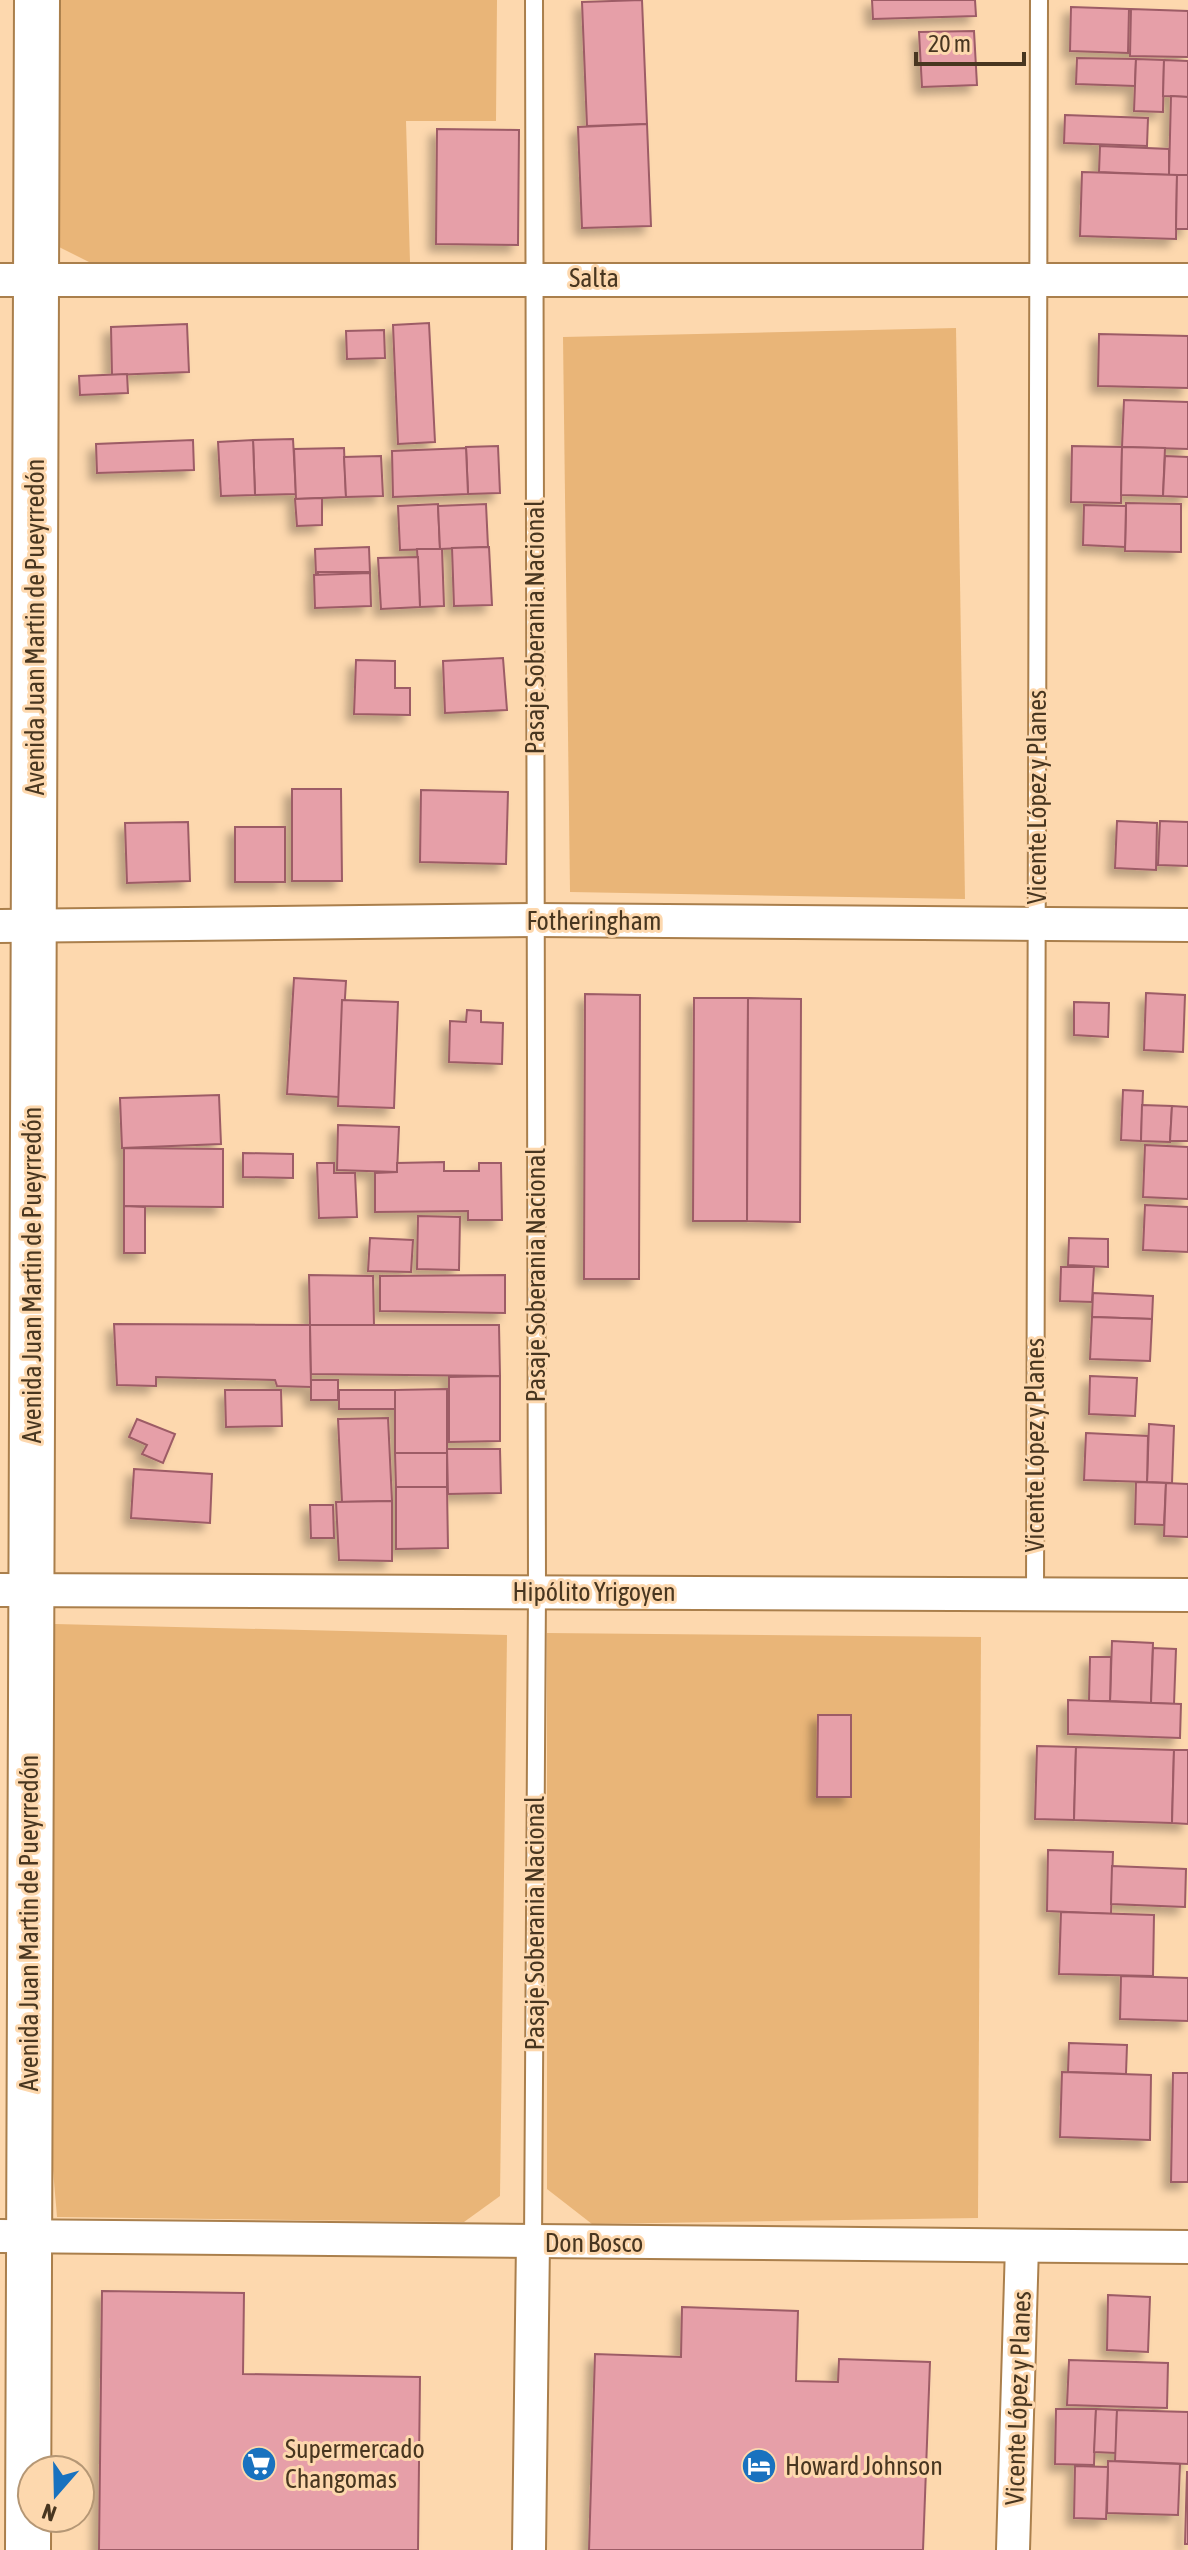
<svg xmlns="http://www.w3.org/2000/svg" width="1188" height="2550" font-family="'Asap Condensed',sans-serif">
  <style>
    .green { fill: #e9b578 }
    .building { fill: #e69fa8; stroke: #9d5c66; stroke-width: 2; filter: url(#shadow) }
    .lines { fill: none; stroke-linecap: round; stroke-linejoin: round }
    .lane-casing { stroke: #aa7f4c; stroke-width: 20 }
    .street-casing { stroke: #aa7f4c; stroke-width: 36 }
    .secondary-casing { stroke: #aa7f4c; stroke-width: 48 }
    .lane { stroke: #fff; stroke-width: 16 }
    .street { stroke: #fff; stroke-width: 32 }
    .secondary { stroke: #fff; stroke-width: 44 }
    .labels { text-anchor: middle; stroke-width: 6; stroke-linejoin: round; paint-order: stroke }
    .street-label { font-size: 26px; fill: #483620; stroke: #fdd8ae }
    .poi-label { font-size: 26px; fill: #483620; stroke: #fdd8ae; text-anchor: start }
  </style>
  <defs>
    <filter id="shadow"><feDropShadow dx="-7" dy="7" stdDeviation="4" flood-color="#0004"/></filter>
  </defs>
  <rect width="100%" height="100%" fill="#fdd8ae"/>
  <g class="green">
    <polygon points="52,0 497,0 496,121 406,121 410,262 105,270 57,246"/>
    <polygon points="956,328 965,899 570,892 563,337"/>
    <polygon points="55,1624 507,1635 500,2196 464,2222 57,2217 44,2062"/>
    <polygon points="547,1633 981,1637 978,2218 592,2224 547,2189"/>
  </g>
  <g class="building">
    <polygon points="642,0 647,124 587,126 582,2"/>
    <polygon points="872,0 975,0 976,16 873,19"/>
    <polygon points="1071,7 1129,9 1128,53 1070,51"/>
    <polygon points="1131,9 1188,11 1188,57 1130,56"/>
    <polygon points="974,31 977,85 922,87 919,32"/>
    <polygon points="1077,58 1136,59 1135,86 1076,84"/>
    <polygon points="1136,59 1164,60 1163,112 1134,111"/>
    <polygon points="1164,60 1188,61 1188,97 1163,96"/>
    <polygon points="1171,96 1188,97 1188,175 1169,175"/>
    <polygon points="1065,115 1148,118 1147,146 1064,143"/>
    <polygon points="647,124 651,226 582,228 578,127"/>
    <polygon points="437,129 519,130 518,245 436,244"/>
    <polygon points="1100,146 1169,149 1169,175 1099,172"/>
    <polygon points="1082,172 1177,175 1176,239 1080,236"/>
    <polygon points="1177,175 1188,175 1188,229 1176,229"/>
    <polygon points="429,323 435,442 398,444 393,325"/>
    <polygon points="187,324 189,372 112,375 111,327"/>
    <polygon points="384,330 385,358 347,359 346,331"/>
    <polygon points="1099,334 1188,336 1188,388 1098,386"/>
    <polygon points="127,374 128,393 80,395 79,376"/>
    <polygon points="1124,400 1188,402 1188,449 1122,447"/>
    <polygon points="293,439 296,494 255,495 253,440"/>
    <polygon points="193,440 194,470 97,473 96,444"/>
    <polygon points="253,440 255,495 221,496 218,442"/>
    <polygon points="498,446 500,493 468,494 466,447"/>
    <polygon points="1072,446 1122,447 1121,503 1071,502"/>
    <polygon points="1122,447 1165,448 1163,496 1121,495"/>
    <polygon points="344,448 346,497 296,499 294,449"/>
    <polygon points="466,448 468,494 393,497 392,451"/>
    <polygon points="381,456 383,496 346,497 344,457"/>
    <polygon points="1165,456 1188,457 1188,497 1163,496"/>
    <polygon points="322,498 322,525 297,526 295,499"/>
    <polygon points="1126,503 1181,504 1181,552 1125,551"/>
    <polygon points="438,504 440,549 400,550 398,506"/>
    <polygon points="486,504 488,547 440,549 438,506"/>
    <polygon points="1084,505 1126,506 1125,547 1083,545"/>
    <polygon points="369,547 370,573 316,575 315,549"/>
    <polygon points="489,547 492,605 454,606 452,548"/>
    <polygon points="417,549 442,549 444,606 420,607"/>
    <polygon points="418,557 420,607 381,609 378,558"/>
    <polygon points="318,572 369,572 368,605 317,604"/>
    <polygon points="370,573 371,606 315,608 314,575"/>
    <polygon points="503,658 507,710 445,713 443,661"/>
    <polygon points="356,660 395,661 395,688 410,688 410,715 354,714"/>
    <polygon points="292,789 341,789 342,881 292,881"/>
    <polygon points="421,790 508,792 506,864 420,862"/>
    <polygon points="1117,821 1157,823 1156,870 1115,868"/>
    <polygon points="1160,821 1188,822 1188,866 1158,865"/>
    <polygon points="188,822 190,881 127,883 125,823"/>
    <rect x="235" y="827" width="50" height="55"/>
    <polygon points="294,978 346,981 339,1097 287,1094"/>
    <polygon points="1146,993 1185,995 1183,1052 1144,1050"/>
    <polygon points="585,994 640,995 639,1279 584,1279"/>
    <polygon points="694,998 748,998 747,1221 693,1221"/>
    <polygon points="748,998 801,999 800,1222 747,1221"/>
    <polygon points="342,1000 398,1002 394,1108 338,1106"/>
    <polygon points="1074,1002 1109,1003 1108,1037 1074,1035"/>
    <polygon points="467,1010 481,1011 481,1022 503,1023 502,1064 449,1062 450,1021 466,1022"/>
    <polygon points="1123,1090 1143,1091 1141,1141 1121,1140"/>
    <polygon points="219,1095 221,1144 122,1148 120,1098"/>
    <polygon points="1142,1105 1172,1106 1170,1142 1141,1141"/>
    <polygon points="1172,1106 1188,1107 1188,1141 1170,1141"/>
    <polygon points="338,1125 399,1127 397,1172 337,1170"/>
    <polygon points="1145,1145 1188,1147 1188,1199 1143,1197"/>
    <polygon points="124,1148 223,1149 223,1207 124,1206"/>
    <polygon points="243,1153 293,1154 293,1178 243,1177"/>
    <polygon points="444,1162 444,1171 479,1171 479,1163 501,1163 502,1220 468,1220 468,1211 375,1212 375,1173 397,1172 397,1163"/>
    <polygon points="317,1163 334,1163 334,1173 355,1173 357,1217 319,1218"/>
    <polygon points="1145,1205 1188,1207 1188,1252 1143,1250"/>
    <polygon points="124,1206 145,1207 145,1253 124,1253"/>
    <polygon points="418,1216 460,1217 459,1270 417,1269"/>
    <polygon points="370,1238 413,1240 411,1272 368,1271"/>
    <polygon points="1069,1238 1108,1239 1108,1267 1068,1265"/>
    <polygon points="1061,1267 1094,1267 1092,1302 1060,1301"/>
    <polygon points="309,1275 373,1276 374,1326 310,1325"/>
    <polygon points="505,1275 505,1313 380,1311 380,1276"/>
    <polygon points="1093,1293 1153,1296 1152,1319 1092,1317"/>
    <polygon points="1092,1317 1152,1319 1150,1361 1090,1359"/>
    <polygon points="114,1324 310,1325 311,1387 277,1386 275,1380 156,1377 156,1386 117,1385"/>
    <polygon points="310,1325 499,1325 500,1376 311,1374"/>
    <polygon points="500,1376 500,1441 449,1442 449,1377"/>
    <polygon points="1090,1376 1137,1378 1135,1416 1089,1414"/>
    <rect x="311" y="1380" width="27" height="20"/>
    <polygon points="447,1389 447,1453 395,1453 395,1390"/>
    <polygon points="225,1390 281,1390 282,1426 226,1427"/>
    <rect x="339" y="1390" width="56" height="19"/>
    <polygon points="388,1418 392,1501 342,1502 338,1419"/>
    <polygon points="137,1419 175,1434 163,1463 142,1454 147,1445 129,1437"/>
    <polygon points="1149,1424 1174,1426 1172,1483 1147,1482"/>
    <polygon points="1086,1433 1148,1436 1147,1482 1084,1480"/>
    <polygon points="447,1449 500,1449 501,1493 448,1494"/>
    <polygon points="395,1453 447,1453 447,1487 396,1487"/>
    <polygon points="134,1469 212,1474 210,1523 131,1518"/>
    <polygon points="1136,1482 1166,1483 1164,1525 1135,1524"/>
    <polygon points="1166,1483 1188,1484 1188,1537 1164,1536"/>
    <polygon points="396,1487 447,1487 448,1548 396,1549"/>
    <polygon points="392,1501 392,1561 339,1560 336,1502"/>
    <polygon points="310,1505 333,1505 334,1538 311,1538"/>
    <polygon points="1112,1641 1153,1643 1151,1703 1110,1701"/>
    <polygon points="1153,1648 1176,1649 1174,1704 1151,1703"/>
    <polygon points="1090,1657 1111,1657 1110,1701 1089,1701"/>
    <polygon points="1068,1700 1181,1704 1180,1738 1068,1734"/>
    <polygon points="818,1715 851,1715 851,1797 817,1797"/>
    <polygon points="1037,1746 1076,1747 1074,1820 1035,1819"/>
    <polygon points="1076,1747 1174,1750 1172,1823 1074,1820"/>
    <polygon points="1174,1750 1188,1750 1188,1824 1172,1823"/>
    <polygon points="1048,1850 1113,1852 1111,1914 1047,1911"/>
    <polygon points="1112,1866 1186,1869 1185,1907 1111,1904"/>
    <polygon points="1061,1912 1154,1915 1153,1976 1059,1974"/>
    <polygon points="1121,1976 1188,1978 1188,2021 1120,2019"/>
    <polygon points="1069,2043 1127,2045 1126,2074 1068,2072"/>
    <polygon points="1062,2072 1151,2075 1150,2140 1060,2137"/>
    <polygon points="1173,2073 1188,2073 1188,2182 1171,2182"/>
    <polygon points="102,2291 244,2293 243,2374 420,2377 418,2550 99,2550"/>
    <polygon points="1108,2295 1150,2297 1148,2352 1107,2350"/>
    <polygon points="682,2307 798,2311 796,2381 838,2382 839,2359 930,2362 923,2550 589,2550 595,2354 681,2357"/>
    <polygon points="1069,2360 1168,2363 1167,2408 1067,2405"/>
    <polygon points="1056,2409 1096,2409 1094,2465 1055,2464"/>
    <polygon points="1096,2409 1117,2410 1116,2453 1094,2452"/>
    <polygon points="1117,2410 1188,2412 1188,2464 1115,2461"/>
    <polygon points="1108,2461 1180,2464 1178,2515 1107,2513"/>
    <polygon points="1075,2466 1108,2467 1106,2519 1074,2518"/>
    <polygon points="1187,2472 1188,2472 1188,2544 1185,2544"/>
  </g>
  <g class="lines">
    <g class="lane-casing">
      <g id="lane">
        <polyline points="1035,1594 1039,0"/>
        <polyline points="533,2242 537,1591 534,0"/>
      </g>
    </g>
    <g class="street-casing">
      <g id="street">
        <polyline points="0,280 1188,280"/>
        <polyline points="0,926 536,920 1188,925"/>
        <polyline points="0,1590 1188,1595"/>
        <polyline points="0,2236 1188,2247"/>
        <polyline points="529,2550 533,2242"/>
        <polyline points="1013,2550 1022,2246"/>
      </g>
    </g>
    <g class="secondary-casing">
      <polyline id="secondary" points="28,2550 37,0"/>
    </g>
    <use href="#lane" class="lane"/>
    <use href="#street" class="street"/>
    <use href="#secondary" class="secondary"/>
  </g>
  <defs>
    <g id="supermarket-disc" transform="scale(1.8)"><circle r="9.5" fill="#1972bf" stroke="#fdd8ae"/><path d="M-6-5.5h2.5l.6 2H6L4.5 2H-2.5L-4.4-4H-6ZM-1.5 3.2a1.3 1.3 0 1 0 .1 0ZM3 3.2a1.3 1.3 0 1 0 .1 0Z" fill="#fff"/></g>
    <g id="hotel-disc" transform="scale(1.8)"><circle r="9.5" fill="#1972bf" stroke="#fdd8ae"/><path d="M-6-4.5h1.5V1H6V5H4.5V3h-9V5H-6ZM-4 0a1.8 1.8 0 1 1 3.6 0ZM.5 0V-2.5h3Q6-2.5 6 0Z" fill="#fff"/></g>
  </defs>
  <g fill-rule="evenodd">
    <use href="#supermarket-disc" x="259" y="2464"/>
    <use href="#hotel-disc" x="759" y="2466"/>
  </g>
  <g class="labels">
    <g class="street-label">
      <text x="594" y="287">Salta</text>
      <text transform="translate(35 627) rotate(-90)" y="9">Avenida Juan Martin de Pueyrredón</text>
      <text transform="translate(535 627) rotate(-90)" y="9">Pasaje Soberania Nacional</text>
      <text transform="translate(1037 797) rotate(-90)" y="9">Vicente López y Planes</text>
      <text x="594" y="930">Fotheringham</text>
      <text transform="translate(32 1275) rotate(-90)" y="9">Avenida Juan Martin de Pueyrredón</text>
      <text transform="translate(536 1275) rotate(-90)" y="9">Pasaje Soberania Nacional</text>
      <text transform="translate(1035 1445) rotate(-90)" y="9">Vicente López y Planes</text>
      <text x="594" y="1601">Hipólito Yrigoyen</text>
      <text transform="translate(29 1923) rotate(-90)" y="9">Avenida Juan Martin de Pueyrredón</text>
      <text transform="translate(535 1923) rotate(-90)" y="9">Pasaje Soberania Nacional</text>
      <text x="594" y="2252">Don Bosco</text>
      <text transform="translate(1018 2398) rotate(-88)" y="9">Vicente López y Planes</text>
    </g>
    <g class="poi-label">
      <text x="285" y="2458">Supermercado<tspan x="285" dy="30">Changomas</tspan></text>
      <text x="785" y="2475">Howard Johnson</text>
    </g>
  </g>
  <g transform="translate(56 2494) rotate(200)"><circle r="38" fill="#fdd8ae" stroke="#b59775" stroke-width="2"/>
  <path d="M0-6L14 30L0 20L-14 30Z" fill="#1972bf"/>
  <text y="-12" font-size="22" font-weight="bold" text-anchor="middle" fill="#483620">N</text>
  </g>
  <path d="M916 52v12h108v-12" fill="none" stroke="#483620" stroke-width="4"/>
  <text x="928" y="52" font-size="24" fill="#483620" stroke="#fdd8ae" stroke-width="6" paint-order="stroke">20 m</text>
</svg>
